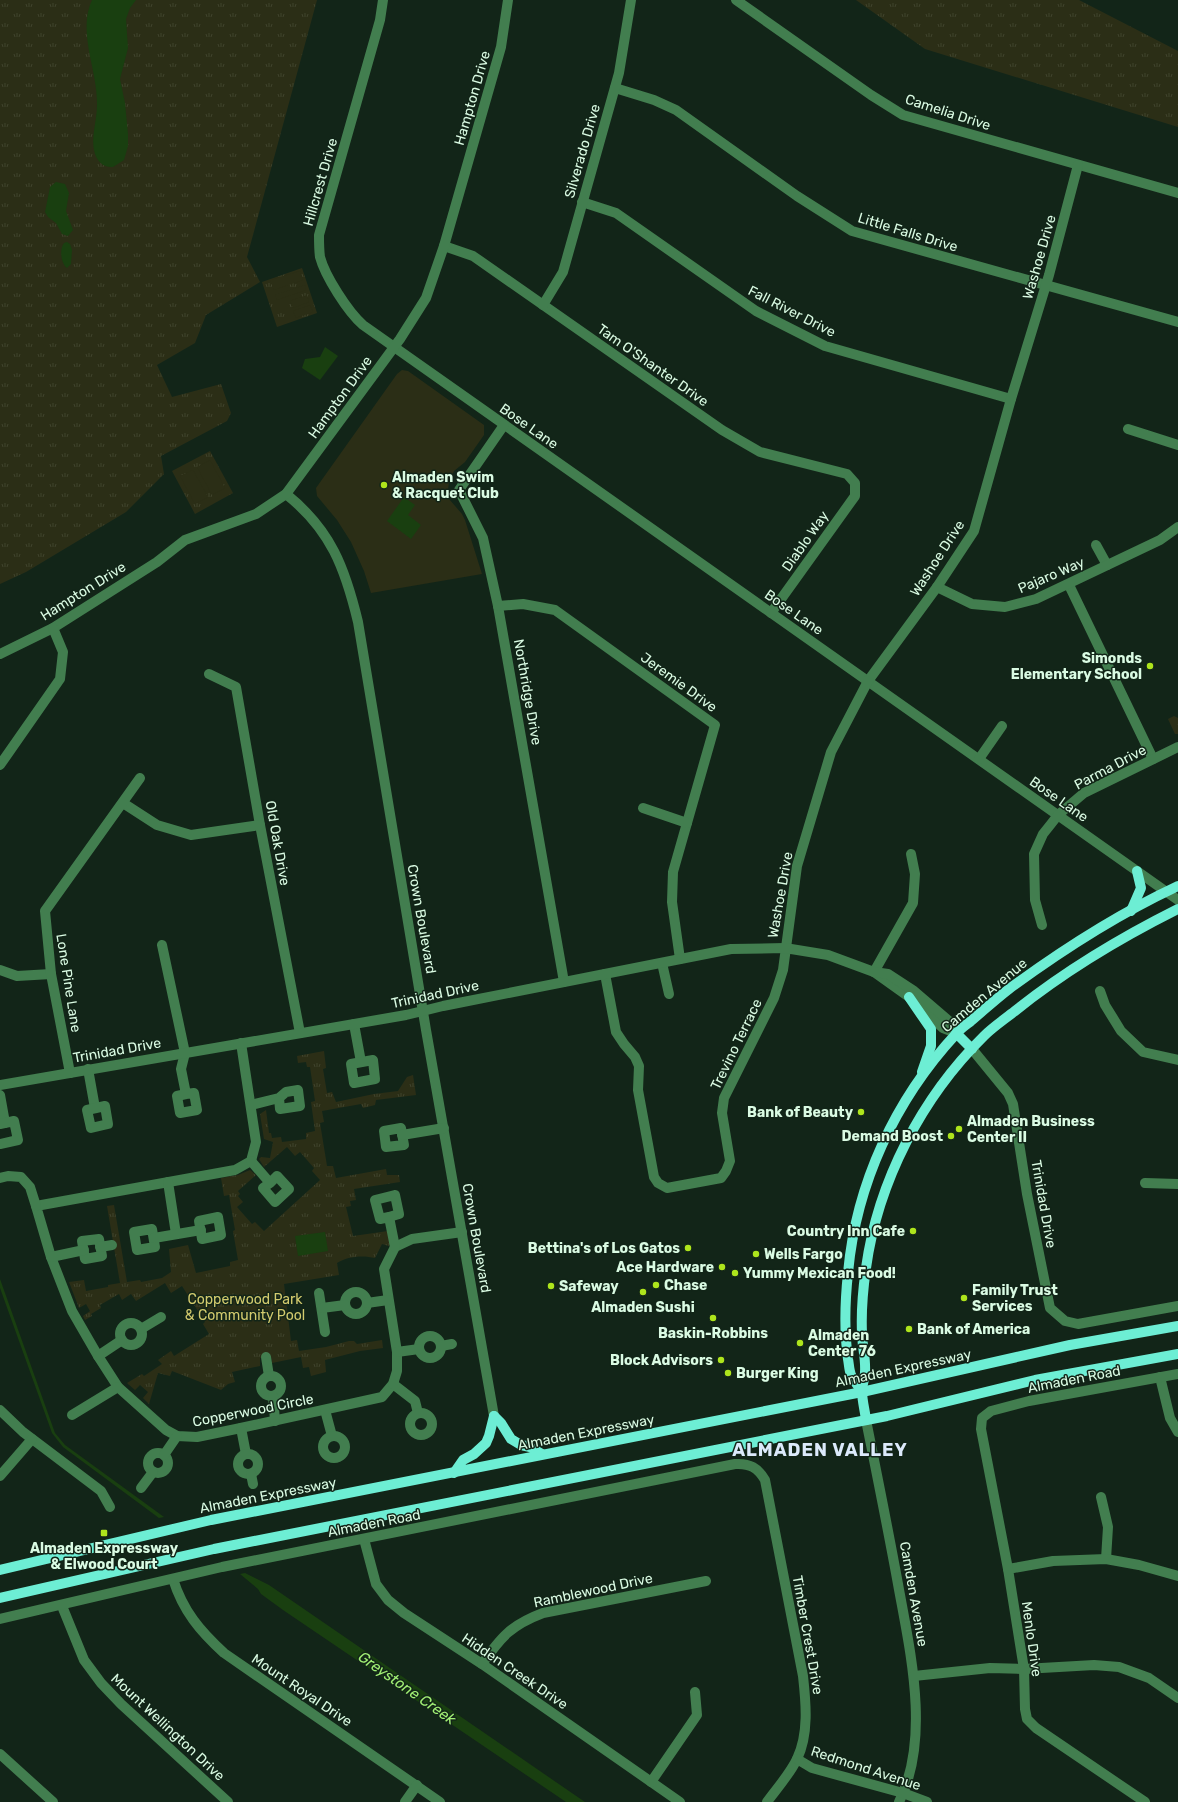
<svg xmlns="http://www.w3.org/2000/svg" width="1178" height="1802" font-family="Rubik,sans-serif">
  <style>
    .grass { fill: url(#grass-tufts) }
    .pitch { fill: #2b2e16 }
    .water { fill: #193f10 }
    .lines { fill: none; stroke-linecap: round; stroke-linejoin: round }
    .minor { stroke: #427e4f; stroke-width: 10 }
    .major { stroke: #6deed4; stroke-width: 10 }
    .poi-dot { fill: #aee51c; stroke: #122518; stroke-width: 1.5 }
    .labels { text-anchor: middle; stroke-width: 3; stroke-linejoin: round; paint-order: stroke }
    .street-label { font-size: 14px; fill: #dafbe3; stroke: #122518 }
    .poi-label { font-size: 14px; font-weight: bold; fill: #dafbe3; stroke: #122518; text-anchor: start }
    .park-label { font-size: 14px; fill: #d3cb6e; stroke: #122518 }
    .water-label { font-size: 15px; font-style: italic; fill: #a1ef74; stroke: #122518 }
    .district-label { font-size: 18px; font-weight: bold; letter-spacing: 1px; fill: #dceafb; stroke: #122518 }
  </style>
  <defs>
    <pattern id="grass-tufts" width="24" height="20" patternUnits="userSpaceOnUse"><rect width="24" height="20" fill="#2b2e16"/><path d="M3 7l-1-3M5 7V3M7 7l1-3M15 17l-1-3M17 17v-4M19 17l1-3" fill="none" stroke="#3f432c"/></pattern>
  </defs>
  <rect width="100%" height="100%" fill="#122518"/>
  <g class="grass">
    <polygon points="0,0 317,0 247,257 260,282 206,315 195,343 157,365 172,397 221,384 231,413 227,421 161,456 164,474 126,512 26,572 0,584"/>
    <polygon points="856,0 1079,0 1178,51 1178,127 925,49"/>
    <polygon points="302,268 317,313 277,327 262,282"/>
    <polygon points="210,451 233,493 195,514 172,471"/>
    <polygon points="1174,716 1178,718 1178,734 1175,734 1168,719"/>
    <path d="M324 1051 326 1068 323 1069 327 1093 332 1092 336 1102 374 1094 398 1091 407 1077 413 1075 416 1095 376 1100 375 1105 363 1108 361 1104 322 1111 324 1122 320 1123 327 1166H333L336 1178 386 1169 387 1175H399L400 1182 354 1189 356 1200 350 1201 351 1206 346 1207 353 1236 388 1231 391 1242 389 1246 382 1244 375 1258C364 1255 347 1256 337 1263L339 1275 284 1284 291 1341 297 1340 299 1351 326 1347 349 1341H354L357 1344 382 1340 383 1348 360 1351 325 1360 326 1372 311 1376 309 1367 303 1368 301 1357 272 1363 271 1356 260 1358V1366L232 1372 235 1382 228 1384 221 1390 172 1371 170 1376 158 1373 149 1404 143 1398 148 1392 140 1385 135 1390 127 1383 142 1374 144 1376 162 1364 158 1360 171 1351 174 1356 209 1334 203 1324 205 1322 182 1286 171 1293 165 1283 136 1301 131 1294 122 1300 119 1294 100 1305 101 1308 91 1314 92 1316 85 1320 83 1316 90 1311 86 1304 79 1308 69 1282 84 1280 86 1291 108 1287V1285L120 1283 107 1206 114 1205 127 1282 140 1280 141 1282 162 1278 171 1272 169 1249 188 1245 196 1273 230 1266V1262L238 1260 233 1231 235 1230 229 1195 224 1196 221 1178 238 1175 250 1170 256 1175 238 1191 240 1194 238 1196 243 1202 237 1207 252 1224 255 1222 264 1231 320 1180 312 1171 314 1168 300 1152 295 1156 287 1147 264 1167 259 1159 261 1157 270 1158 273 1142 264 1139 260 1114 266 1110 269 1133H271L272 1138 281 1137 282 1142 306 1139V1133L315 1131 311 1102 315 1101 310 1067H307L306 1062 298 1063 297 1056Z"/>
  </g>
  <g class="pitch">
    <polygon points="300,271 303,280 274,290 270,280"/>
    <polygon points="305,285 306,290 277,300 275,295"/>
    <polygon points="307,295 309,302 293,308 290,301"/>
    <polygon points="310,305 313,312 296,318 293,311"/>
    <polygon points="402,370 408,371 484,425 484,435 465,462 454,471 449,482 448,490 449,499 462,514 465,520 482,574 371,593 364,571 351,542 337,520 317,496 316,488 397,374"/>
    <polygon points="210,460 225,488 212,495 197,467"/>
    <polygon points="193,470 208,497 195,504 180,476"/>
  </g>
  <g class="water">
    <path d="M92 0H136L130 8 126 19 128 48 120 79 125 103 128 134V146L124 160 113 167C104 168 98 162 95 154 90 138 97 122 97 105 98 71 77 32 92 0Z"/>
    <polygon points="56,182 65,184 69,193 66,211 73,230 68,236 62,234 56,223 48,217 45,212 50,187"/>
    <path d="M67 242 70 244 72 250 71 264 67 268C61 264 59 249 64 243Z"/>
    <polygon points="325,347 338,356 320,380 302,368 305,359 320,357"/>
    <polygon points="404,497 415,505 408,515 421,525 411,539 387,521"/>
    <polygon points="325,1232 328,1251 298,1256 295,1236"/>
    <polygon points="0,1279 55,1433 65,1445 164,1517 159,1518 63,1447 52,1433 0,1288"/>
    <polygon points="245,1573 269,1585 585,1802 566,1802 283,1610 261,1594 258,1589 240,1574"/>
  </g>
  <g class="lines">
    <g class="minor">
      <path d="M383 0 380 20 319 235C319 242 319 250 320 257 325 276 348 312 363 325L1178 900"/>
      <polyline points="736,0 871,95 903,115 1178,193"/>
      <polyline points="615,88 654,100 676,110 797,196 852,231 1178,322"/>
      <polyline points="582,202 616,213 756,311 825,346 1011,399"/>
      <polyline points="444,246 473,256 722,430 760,452 847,474 855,483 855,496 771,613"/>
      <polyline points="543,305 563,272 619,73 631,0"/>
      <polyline points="504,425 459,490 483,538 498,606 564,982"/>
      <polyline points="1128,429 1178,445"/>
      <path d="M286 494C331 530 345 568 358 622L426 1030 494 1416"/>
      <polyline points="1096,545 1107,565"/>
      <polyline points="1069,585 1153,759"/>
      <polyline points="937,587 972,604 1005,607 1036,599 1160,540 1178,527"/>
      <polyline points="498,606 523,604 555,610 715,725 673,872 672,902 680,959"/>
      <polyline points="0,654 53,628 157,562 185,540 256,514 286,494 400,339 426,298 444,246 501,47 508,0"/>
      <polyline points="209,674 236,687 260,825 300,1033"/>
      <polyline points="979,759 1002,726"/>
      <polyline points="0,765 60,679 63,652 53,628"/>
      <polyline points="123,803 157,825 191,835 260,825"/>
      <polyline points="643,808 687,823"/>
      <polyline points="1042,925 1035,900 1034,854 1043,834 1051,824 1058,815 1084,793 1178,747"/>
      <polyline points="162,945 185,1053 181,1069 186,1094 194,1093 197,1110 180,1113 177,1096 186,1094"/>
      <polyline points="662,963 669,994"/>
      <polyline points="0,970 17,976 51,974"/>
      <polyline points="874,972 913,903 915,874 911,854"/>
      <polyline points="874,972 909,997 943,1028 956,1033"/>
      <polyline points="605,974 616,1032 624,1044 635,1057 639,1066 638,1090 654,1177 658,1183 667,1188 721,1178 726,1171 730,1161 722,1113 724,1098 774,998 783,970 797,866 831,752 868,681 937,587 974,531 1011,399 1049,275 1078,165"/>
      <polyline points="1100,991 1105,1005 1121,1031 1143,1052 1178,1060"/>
      <polyline points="354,1024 361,1062"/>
      <polyline points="241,1043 256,1142 251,1161 235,1170 36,1206 51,1257 72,1311 98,1356 118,1387 166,1430 177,1436 197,1437 236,1429 382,1397 393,1384 397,1371 397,1352 384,1269 395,1247 412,1239 462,1232"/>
      <polyline points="972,1049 1008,1093 1013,1104 1027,1194 1050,1308 1065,1321 1078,1324 1178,1306"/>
      <polygon points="373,1060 375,1079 354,1083 351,1064"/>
      <polyline points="88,1069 95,1108"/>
      <polyline points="70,1073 51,974 45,911 140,778"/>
      <polyline points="0,1085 406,1015 443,1006 731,949 785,948 828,955 874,972 888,974 914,991 949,1021 956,1033"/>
      <polyline points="0,1095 5,1123"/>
      <polyline points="251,1105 279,1098 286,1092 298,1090 300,1106 280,1109 279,1098"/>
      <polygon points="105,1106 108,1124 91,1128 87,1110"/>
      <polyline points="0,1124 14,1121 18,1140 0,1144"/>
      <polygon points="401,1128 404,1145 386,1147 384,1131"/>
      <polyline points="402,1135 444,1128"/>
      <polyline points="251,1161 270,1183 263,1188 275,1202 289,1189 277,1176 270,1183"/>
      <polyline points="0,1178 8,1176 21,1177 30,1187 36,1206"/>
      <polyline points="168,1182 176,1234"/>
      <polyline points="1145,1183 1178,1184"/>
      <polygon points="218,1217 221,1235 202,1239 199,1221"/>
      <polyline points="389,1217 399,1214 395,1195 375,1200 380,1219 389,1217 395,1247"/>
      <polygon points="152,1229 155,1247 137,1250 134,1232"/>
      <polyline points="154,1238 201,1230"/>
      <polygon points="99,1239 102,1256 85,1259 82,1241"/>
      <polyline points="100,1247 112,1245"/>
      <polyline points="51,1257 84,1250"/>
      <circle cx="356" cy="1303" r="11"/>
      <polyline points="319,1293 325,1332"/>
      <polyline points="367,1303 388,1300"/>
      <polyline points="322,1308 345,1305"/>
      <circle cx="131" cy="1334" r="11"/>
      <polyline points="141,1329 161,1317"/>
      <circle cx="430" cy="1347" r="11"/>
      <polyline points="441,1346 452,1344"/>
      <polyline points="397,1352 419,1349"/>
      <polyline points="98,1356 122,1340"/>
      <polyline points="266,1357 269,1376"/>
      <circle cx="271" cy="1386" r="10"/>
      <polyline points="1160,1377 1170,1418 1178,1432"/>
      <polyline points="393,1384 415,1401 418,1413"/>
      <polyline points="273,1396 275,1421"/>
      <polyline points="0,1410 23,1432 101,1491 110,1507"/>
      <polyline points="325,1410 332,1436"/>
      <circle cx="421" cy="1424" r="11"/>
      <polyline points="72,1415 118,1387"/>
      <path d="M866 1420C877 1475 888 1529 898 1584 910 1651 931 1738 899 1802"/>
      <polyline points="241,1428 246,1454"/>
      <circle cx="334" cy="1447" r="11"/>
      <circle cx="158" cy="1463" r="10"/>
      <circle cx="248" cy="1464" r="10"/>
      <polyline points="164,1455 177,1436"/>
      <polyline points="251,1474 253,1484"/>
      <polyline points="0,1476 32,1439"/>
      <polyline points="141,1488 153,1472"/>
      <polyline points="1101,1497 1108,1527 1106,1559"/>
      <polyline points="364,1539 376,1584 388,1600 404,1613 482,1664 680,1802"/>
      <polyline points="1008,1569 1053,1561 1106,1559 1139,1565 1178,1576"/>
      <path d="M173 1579C183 1611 200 1631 224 1653L440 1802"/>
      <polyline points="62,1606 84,1660 101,1683 121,1704 228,1802"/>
      <path d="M0 1619 222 1567 735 1464C750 1463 758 1468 765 1480L803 1676C806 1703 809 1734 797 1759 790 1774 777 1788 767 1802"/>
      <path d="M482 1664C501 1637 511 1625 543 1613L706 1581"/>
      <polyline points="914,1676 990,1668 1024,1669 1094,1665 1119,1667 1149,1678 1178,1698"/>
      <polyline points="0,1754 53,1802"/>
      <polyline points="797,1759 812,1768 903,1793 927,1802"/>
      <polyline points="651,1782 697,1715 695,1692"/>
      <polyline points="405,1802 417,1785"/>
      <polyline points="1145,1802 1036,1728 1027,1719 1025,1709 1024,1669 1008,1569 981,1429 982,1418 991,1411 1029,1401 1178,1374"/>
    </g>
    <g class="major">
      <polyline points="1131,911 1141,888 1137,871"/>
      <polyline points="909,997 931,1029 931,1046 922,1072"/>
      <polyline points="956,1033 972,1049"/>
      <path d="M862 1392C859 1387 854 1381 851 1375 849 1370 849 1364 848 1359 844 1331 845 1301 848 1273 856 1184 895 1100 956 1034 960 1029 966 1025 971 1021 984 1010 996 999 1009 989 1062 950 1118 914 1178 886"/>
      <polyline points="494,1416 501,1423 511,1439 521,1445 530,1447 542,1454"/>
      <path d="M866 1420C865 1411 862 1400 862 1391 862 1385 865 1378 865 1372 866 1359 862 1345 862 1333 861 1311 863 1289 866 1268 878 1181 922 1097 984 1036 993 1027 1005 1019 1015 1011 1065 971 1120 938 1178 909"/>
      <polyline points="454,1473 463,1460 474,1454 486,1443 489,1436 494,1416"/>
      <polyline points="0,1570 211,1520 862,1392 1070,1345 1178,1326"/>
      <polyline points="0,1598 214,1549 887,1416 1035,1380 1178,1354"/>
    </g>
  </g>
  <g class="poi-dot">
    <circle cx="384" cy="485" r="4"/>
    <circle cx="1150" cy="666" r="4"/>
    <circle cx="861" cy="1112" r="4"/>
    <circle cx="959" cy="1129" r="4"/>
    <circle cx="951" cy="1136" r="4"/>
    <circle cx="913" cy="1231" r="4"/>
    <circle cx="688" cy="1248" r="4"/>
    <circle cx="756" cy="1254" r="4"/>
    <circle cx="722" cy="1267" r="4"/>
    <circle cx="735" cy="1273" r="4"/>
    <circle cx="656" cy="1285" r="4"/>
    <circle cx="551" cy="1286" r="4"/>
    <circle cx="643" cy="1292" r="4"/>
    <circle cx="964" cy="1298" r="4"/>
    <circle cx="713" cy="1318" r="4"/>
    <circle cx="909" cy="1329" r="4"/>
    <circle cx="800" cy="1343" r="4"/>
    <circle cx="721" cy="1360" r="4"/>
    <circle cx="728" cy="1373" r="4"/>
    <rect x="100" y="1529" width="8" height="8" rx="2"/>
  </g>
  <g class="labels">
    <g class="street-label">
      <text transform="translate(472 98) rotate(-74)" y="5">Hampton Drive</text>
      <text transform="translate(948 112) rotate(18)" y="5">Camelia Drive</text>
      <text transform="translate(582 151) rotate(-74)" y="5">Silverado Drive</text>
      <text transform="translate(320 182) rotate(-74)" y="5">Hillcrest Drive</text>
      <text transform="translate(908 232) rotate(17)" y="5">Little Falls Drive</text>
      <text transform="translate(1039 257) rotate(-74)" y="5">Washoe Drive</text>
      <text transform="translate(792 311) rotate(27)" y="5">Fall River Drive</text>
      <text transform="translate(653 365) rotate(35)" y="5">Tam O'Shanter Drive</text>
      <text transform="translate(340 397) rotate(-54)" y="5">Hampton Drive</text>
      <text transform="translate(529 426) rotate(35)" y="5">Bose Lane</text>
      <text transform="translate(805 541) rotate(-55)" y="5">Diablo Way</text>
      <text transform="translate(937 558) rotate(-57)" y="5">Washoe Drive</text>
      <text transform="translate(1051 575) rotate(-23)" y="5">Pajaro Way</text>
      <text transform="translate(83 591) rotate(-32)" y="5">Hampton Drive</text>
      <text transform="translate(794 612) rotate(35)" y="5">Bose Lane</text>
      <text transform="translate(679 682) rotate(36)" y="5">Jeremie Drive</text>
      <text transform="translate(528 692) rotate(80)" y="5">Northridge Drive</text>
      <text transform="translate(1110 767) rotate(-28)" y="5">Parma Drive</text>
      <text transform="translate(1059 799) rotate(35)" y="5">Bose Lane</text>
      <text transform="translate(278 843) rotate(80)" y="5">Old Oak Drive</text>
      <text transform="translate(780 895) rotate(-80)" y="5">Washoe Drive</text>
      <text transform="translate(422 919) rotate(80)" y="5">Crown Boulevard</text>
      <text transform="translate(69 983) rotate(81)" y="5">Lone Pine Lane</text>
      <text transform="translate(435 994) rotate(-12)" y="5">Trinidad Drive</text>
      <text transform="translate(984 995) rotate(-40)" y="5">Camden Avenue</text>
      <text transform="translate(736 1044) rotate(-64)" y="5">Trevino Terrace</text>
      <text transform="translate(117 1050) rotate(-10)" y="5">Trinidad Drive</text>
      <text transform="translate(1044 1204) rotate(80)" y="5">Trinidad Drive</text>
      <text transform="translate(477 1238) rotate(80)" y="5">Crown Boulevard</text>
      <text transform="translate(903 1368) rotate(-12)" y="5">Almaden Expressway</text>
      <text transform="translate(1074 1379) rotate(-11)" y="5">Almaden Road</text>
      <text transform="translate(253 1410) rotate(-11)" y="5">Copperwood Circle</text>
      <text transform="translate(586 1432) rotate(-11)" y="5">Almaden Expressway</text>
      <text transform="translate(268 1495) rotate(-11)" y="5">Almaden Expressway</text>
      <text transform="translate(374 1523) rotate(-11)" y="5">Almaden Road</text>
      <text transform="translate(593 1590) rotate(-12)" y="5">Ramblewood Drive</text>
      <text transform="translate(914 1594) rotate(80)" y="5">Camden Avenue</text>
      <text transform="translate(808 1635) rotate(80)" y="5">Timber Crest Drive</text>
      <text transform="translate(1032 1639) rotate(82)" y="5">Menlo Drive</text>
      <text transform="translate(515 1671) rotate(34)" y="5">Hidden Creek Drive</text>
      <text transform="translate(302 1690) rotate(34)" y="5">Mount Royal Drive</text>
      <text transform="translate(168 1727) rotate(43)" y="5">Mount Wellington Drive</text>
      <text transform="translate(866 1768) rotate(18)" y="5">Redmond Avenue</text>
    </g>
    <g class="poi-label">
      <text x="392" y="482">Almaden Swim<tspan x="392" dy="16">&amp; Racquet Club</tspan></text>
      <text x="1142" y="663" text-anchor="end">Simonds<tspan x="1142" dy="16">Elementary School</tspan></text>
      <text x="853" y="1117" text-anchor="end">Bank of Beauty</text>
      <text x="967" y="1126">Almaden Business<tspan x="967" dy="16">Center II</tspan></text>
      <text x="943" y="1141" text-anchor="end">Demand Boost</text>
      <text x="905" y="1236" text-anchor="end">Country Inn Cafe</text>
      <text x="680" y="1253" text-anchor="end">Bettina's of Los Gatos</text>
      <text x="764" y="1259">Wells Fargo</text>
      <text x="714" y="1272" text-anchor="end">Ace Hardware</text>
      <text x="743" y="1278">Yummy Mexican Food!</text>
      <text x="664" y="1290">Chase</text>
      <text x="559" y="1291">Safeway</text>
      <text x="972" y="1295">Family Trust<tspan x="972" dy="16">Services</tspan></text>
      <text x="643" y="1312" text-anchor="middle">Almaden Sushi</text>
      <text x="917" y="1334">Bank of America</text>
      <text x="713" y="1338" text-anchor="middle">Baskin-Robbins</text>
      <text x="808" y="1340">Almaden<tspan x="808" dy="16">Center 76</tspan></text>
      <text x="713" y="1365" text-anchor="end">Block Advisors</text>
      <text x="736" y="1378">Burger King</text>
      <text x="104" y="1553" text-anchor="middle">Almaden Expressway<tspan x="104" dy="16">&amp; Elwood Court</tspan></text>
    </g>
    <g class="park-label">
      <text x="245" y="1304">Copperwood Park<tspan x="245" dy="16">&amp; Community Pool</tspan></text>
    </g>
    <g class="water-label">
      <text transform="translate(407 1688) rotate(35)" y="5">Greystone Creek</text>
    </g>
    <g class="district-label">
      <text x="820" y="1456">ALMADEN VALLEY</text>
    </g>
  </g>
</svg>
